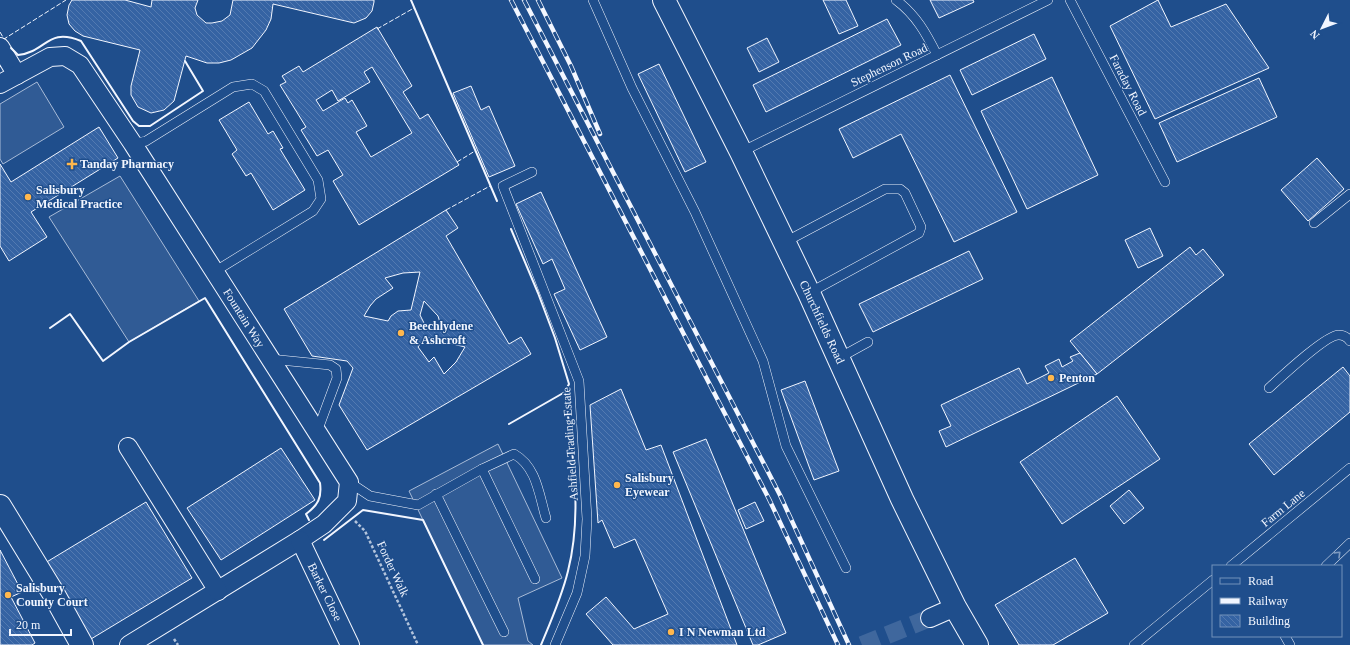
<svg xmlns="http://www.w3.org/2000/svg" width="1350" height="645" font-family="Georgia,serif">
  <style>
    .parking { fill: #305b95; stroke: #a8bbd7 }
    .building { fill: url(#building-back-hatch); stroke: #f2f6ff; fill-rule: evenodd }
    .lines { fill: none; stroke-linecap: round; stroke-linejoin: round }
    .street-tunnel { stroke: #3f679d; stroke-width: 18; stroke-dasharray: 18 9; stroke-linecap: butt }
    .lane-casing { stroke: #f2f6ff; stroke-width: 10 }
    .street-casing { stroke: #f2f6ff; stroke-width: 20 }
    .secondary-casing { stroke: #f2f6ff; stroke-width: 24 }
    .highway-casing { stroke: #f2f6ff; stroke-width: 24 }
    .path { stroke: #b3c4dc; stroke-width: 2.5; stroke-dasharray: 3 2; stroke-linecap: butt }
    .lane { stroke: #1f4e8c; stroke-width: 9 }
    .street { stroke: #1f4e8c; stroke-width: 18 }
    .secondary { stroke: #1f4e8c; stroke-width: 22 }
    .highway { stroke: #1f4e8c; stroke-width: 22 }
    .rail-casing { stroke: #f2f6ff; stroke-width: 4.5 }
    .rail { stroke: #1f4e8c; stroke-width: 3; stroke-dasharray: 9; stroke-linecap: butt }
    .fence { stroke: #f2f6ff; stroke-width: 1; stroke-dasharray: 5 2; stroke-linecap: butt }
    .wall { stroke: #f2f6ff; stroke-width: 2 }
    .oneway { stroke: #7e9ac0 }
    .poi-dot { fill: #ffb74d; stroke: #1f4e8c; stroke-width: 1.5 }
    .labels { text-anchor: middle; stroke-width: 3; stroke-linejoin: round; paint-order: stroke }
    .street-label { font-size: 12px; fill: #f2f6ff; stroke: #1f4e8c }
    .poi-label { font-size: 12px; font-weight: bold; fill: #f2f6ff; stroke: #1f4e8c; text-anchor: start }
  </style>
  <defs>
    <pattern id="building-back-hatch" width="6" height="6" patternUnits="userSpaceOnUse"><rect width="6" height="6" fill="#3563a3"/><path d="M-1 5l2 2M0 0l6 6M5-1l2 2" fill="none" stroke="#537ab1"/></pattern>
  </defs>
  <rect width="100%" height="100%" fill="#1f4e8c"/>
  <g class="parking">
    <polygon points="37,82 64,127 3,164 0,159 0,104"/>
    <polygon points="120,176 199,301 129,342 49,217"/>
    <polygon points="498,444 562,578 518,598 528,641 533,645 483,645 409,491"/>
  </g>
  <g class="building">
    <polygon points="72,0 125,0 151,7 152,0 198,0 195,8 197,15 206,23 212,23 222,21 230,15 233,0 374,0 374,2 372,11 366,18 354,23 273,4 271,19 266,30 252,48 231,60 219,63 207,63 186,56 174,101 164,110 151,113 138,107 131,95 131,86 140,50 83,36 75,31 69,24 67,15 69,5"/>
    <polygon points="823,0 846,0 858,26 839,34"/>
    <polygon points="930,0 973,0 974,2 939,18"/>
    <polygon points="1158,0 1171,27 1226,4 1269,68 1155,119 1110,26"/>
    <polygon points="887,19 901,45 766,112 753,85"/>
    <path d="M377 27 412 86 403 92 420 119 428 114 459 165 359 225 333 181 343 175 328 150 317 156 301 130 306 127 280 85 286 82 282 76 299 66 303 72ZM372 67 412 133 371 157 356 132 367 126 352 100 348 103 345 98 323 111 316 100 332 90 338 101 370 82 364 72Z"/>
    <polygon points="1034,34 1046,59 972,95 960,70"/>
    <polygon points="767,38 779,62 759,72 747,48"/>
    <polygon points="659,64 706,162 685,172 638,74"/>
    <polygon points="950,75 1017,212 954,242 901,134 853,158 839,129"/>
    <polygon points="1052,77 1098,175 1027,209 981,111"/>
    <polygon points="1259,78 1277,117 1177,162 1159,123"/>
    <polygon points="471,86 481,110 489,106 515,166 489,177 453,93"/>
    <polygon points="249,102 268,134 273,131 283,148 280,149 305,190 273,210 251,173 246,176 232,154 237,150 219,120"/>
    <polygon points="99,127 118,158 31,212 47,237 9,261 0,246 0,164 11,182"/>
    <polygon points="1317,158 1344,189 1308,221 1281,190"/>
    <polygon points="541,192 607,337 580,350 554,294 565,289 552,259 543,264 516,204"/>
    <path d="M446 210 458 228 446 236 509 344 521 337 531 354 367 450 339 405 353 368 347 361 312 356 284 309ZM420 272 411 310 398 311 391 316 388 321 364 316 370 306 376 299 393 288 385 278 403 273ZM424 301 438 316 442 329 426 327 420 315ZM425 337 465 347 456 362 444 374 434 357 429 362 418 347Z"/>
    <polygon points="1150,228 1163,256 1138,268 1125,240"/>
    <polygon points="1190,247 1196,255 1203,249 1224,275 1097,374 1070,341"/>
    <polygon points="969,251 983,279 873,332 859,304"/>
    <polygon points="1080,353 1097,374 946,447 939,431 951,426 941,405 1019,368 1027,384 1049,373 1045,366 1059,359 1062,367 1073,361 1070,357"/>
    <polygon points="1343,367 1350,376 1350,412 1274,475 1249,444"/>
    <polygon points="805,381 839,471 814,480 781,390"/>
    <polygon points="621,389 646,450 661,445 737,645 613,645 586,614 606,597 634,629 668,614 635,539 614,548 602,520 598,523 590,405"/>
    <polygon points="1117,396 1160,459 1062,524 1020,462"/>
    <polygon points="706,439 786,633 758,645 753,645 673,452"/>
    <polygon points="281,448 315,500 221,560 187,508"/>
    <polygon points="1129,490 1144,508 1124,524 1110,506"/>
    <polygon points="146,502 192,578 91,639 45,563"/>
    <polygon points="755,502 764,521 746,529 738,510"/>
    <polygon points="0,550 22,592 11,597 35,643 32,645 0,645"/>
    <polygon points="1075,558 1108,613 1053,645 1019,645 995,605"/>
  </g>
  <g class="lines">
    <polyline class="street-tunnel" points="862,645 930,618"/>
    <g class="lane-casing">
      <g id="lane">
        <polyline points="593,0 632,88 695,212 763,361 786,446 846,568"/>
        <path d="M896 0C916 15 926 33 937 55"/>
        <polyline points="1070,0 1165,182"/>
        <polyline points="133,144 146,141 233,87 252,84 264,91 318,180 321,199 313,211 214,272"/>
        <polyline points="741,152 1048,0"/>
        <polyline points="532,172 503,186 579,381 587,519 585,556 577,593 555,645"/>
        <polyline points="1314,223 1350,194"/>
        <polyline points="785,242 885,189 900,189 905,193 921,227 919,233 809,293"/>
        <polyline points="839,358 868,342"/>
        <polyline points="270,359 330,365 336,369 337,378 317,432"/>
        <path d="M1269 388C1280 378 1327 334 1339 335 1344 335 1347 337 1350 341"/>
        <path d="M482 469 514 454C537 467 539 495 546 518"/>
        <polyline points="349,482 370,496 418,505 482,469 535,579"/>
        <polyline points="436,494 504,632"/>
        <polyline points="1231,566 1350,468"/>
        <polyline points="1326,566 1350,543"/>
        <polyline points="1285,636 1290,645"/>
        <polyline points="1134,645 1213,580"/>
      </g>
    </g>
    <g class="street-casing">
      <g id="street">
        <polyline points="0,47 17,75"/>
        <polyline points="0,84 50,57 65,56 80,65 133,144 349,482 347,501 324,524 300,540 129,645"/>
        <polyline points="128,447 218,591"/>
        <polyline points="300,540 350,645"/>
        <polyline points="930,618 955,607"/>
      </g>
    </g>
    <g class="secondary-casing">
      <polyline id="secondary" points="664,0 741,152 809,293 902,499 955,607 977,645"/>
    </g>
    <g class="highway-casing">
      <polyline id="highway" points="0,506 52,591 82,645"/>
    </g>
    <g class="path">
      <polyline points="355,521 365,531 418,645"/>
      <polyline points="174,639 178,645"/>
    </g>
    <use href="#lane" class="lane"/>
    <use href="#street" class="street"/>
    <use href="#secondary" class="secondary"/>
    <use href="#highway" class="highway"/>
    <g class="rail-casing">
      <g id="rail">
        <polyline points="511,0 769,499 838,645"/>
        <polyline points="524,0 780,495 849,645"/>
        <polyline points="538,0 571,66 600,134"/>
      </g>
    </g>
    <use href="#rail" class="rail"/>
    <g class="fence">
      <polyline points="377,29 414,8"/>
      <polyline points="0,32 4,39 66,0"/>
      <polyline points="457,162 475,151"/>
      <polyline points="446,210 490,186"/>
    </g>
    <g class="wall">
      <polyline points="411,0 497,201"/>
      <path d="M11 48 18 55C47 52 47 27 81 41L133 121 139 126H150L203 91 185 61"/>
      <path d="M50 328 70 314 103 361 129 342 205 298 320 483C322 498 318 505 306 514L309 520"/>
      <polyline points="509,424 565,392 569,384 555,338 538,293 511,229"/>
      <polyline points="324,540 363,510 423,520 483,645"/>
      <path d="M541 645C551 621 562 596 568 571 583 512 572 450 565 392"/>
    </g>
  </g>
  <defs><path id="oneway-chevron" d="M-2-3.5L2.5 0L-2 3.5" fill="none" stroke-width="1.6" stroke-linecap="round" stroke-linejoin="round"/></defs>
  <use class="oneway" href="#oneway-chevron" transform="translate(1338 554) rotate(-44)"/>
  <g class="poi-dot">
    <path d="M70 158h4v4h4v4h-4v4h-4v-4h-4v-4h4z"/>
    <circle cx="28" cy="197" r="4"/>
    <circle cx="401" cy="333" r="4"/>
    <circle cx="1051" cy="378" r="4"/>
    <circle cx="617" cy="485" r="4"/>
    <circle cx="8" cy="595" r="4"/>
    <circle cx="671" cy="632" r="4"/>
  </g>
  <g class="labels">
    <g class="street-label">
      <text transform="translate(889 65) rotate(-26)" y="4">Stephenson Road</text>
      <text transform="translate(1128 85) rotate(63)" y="4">Faraday Road</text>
      <text transform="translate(244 318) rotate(58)" y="4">Fountain Way</text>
      <text transform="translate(822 322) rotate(65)" y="4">Churchfields Road</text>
      <text transform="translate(570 444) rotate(-94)" y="4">Ashfield Trading Estate</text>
      <text transform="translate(1283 508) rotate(-39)" y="4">Farm Lane</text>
      <text transform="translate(393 569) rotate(65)" y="4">Forder Walk</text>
      <text transform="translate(325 592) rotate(64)" y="4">Barker Close</text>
    </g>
    <g class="poi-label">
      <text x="80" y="168">Tanday Pharmacy</text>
      <text x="36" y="194">Salisbury<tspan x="36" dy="14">Medical Practice</tspan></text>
      <text x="409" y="330">Beechlydene<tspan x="409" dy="14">&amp; Ashcroft</tspan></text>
      <text x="1059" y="382">Penton</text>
      <text x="625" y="482">Salisbury<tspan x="625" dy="14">Eyewear</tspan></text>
      <text x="16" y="592">Salisbury<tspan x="16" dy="14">County Court</tspan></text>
      <text x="679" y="636">I N Newman Ltd</text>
    </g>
  </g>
  <rect x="1212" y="565" width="130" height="72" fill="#1f4e8c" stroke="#7391ba"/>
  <rect x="1220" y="578" width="20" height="6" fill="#1f4e8c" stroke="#7391ba"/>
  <text x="1248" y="585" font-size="12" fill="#f2f6ff">Road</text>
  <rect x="1220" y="598" width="20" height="6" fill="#f2f6ff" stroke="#7391ba"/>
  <text x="1248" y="605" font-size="12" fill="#f2f6ff">Railway</text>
  <rect x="1220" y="615" width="20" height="12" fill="url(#building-back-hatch)" stroke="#7391ba"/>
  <text x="1248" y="625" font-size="12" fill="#f2f6ff">Building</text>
  <g transform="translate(1322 28) rotate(228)" stroke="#1f4e8c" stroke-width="3" paint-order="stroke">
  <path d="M0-3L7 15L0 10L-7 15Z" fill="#f2f6ff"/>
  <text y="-6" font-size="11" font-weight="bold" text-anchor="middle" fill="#f2f6ff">N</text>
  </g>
  <path d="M10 629v6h61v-6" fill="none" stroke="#f2f6ff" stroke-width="2"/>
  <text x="16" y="629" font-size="12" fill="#f2f6ff" stroke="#1f4e8c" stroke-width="3" paint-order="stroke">20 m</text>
</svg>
